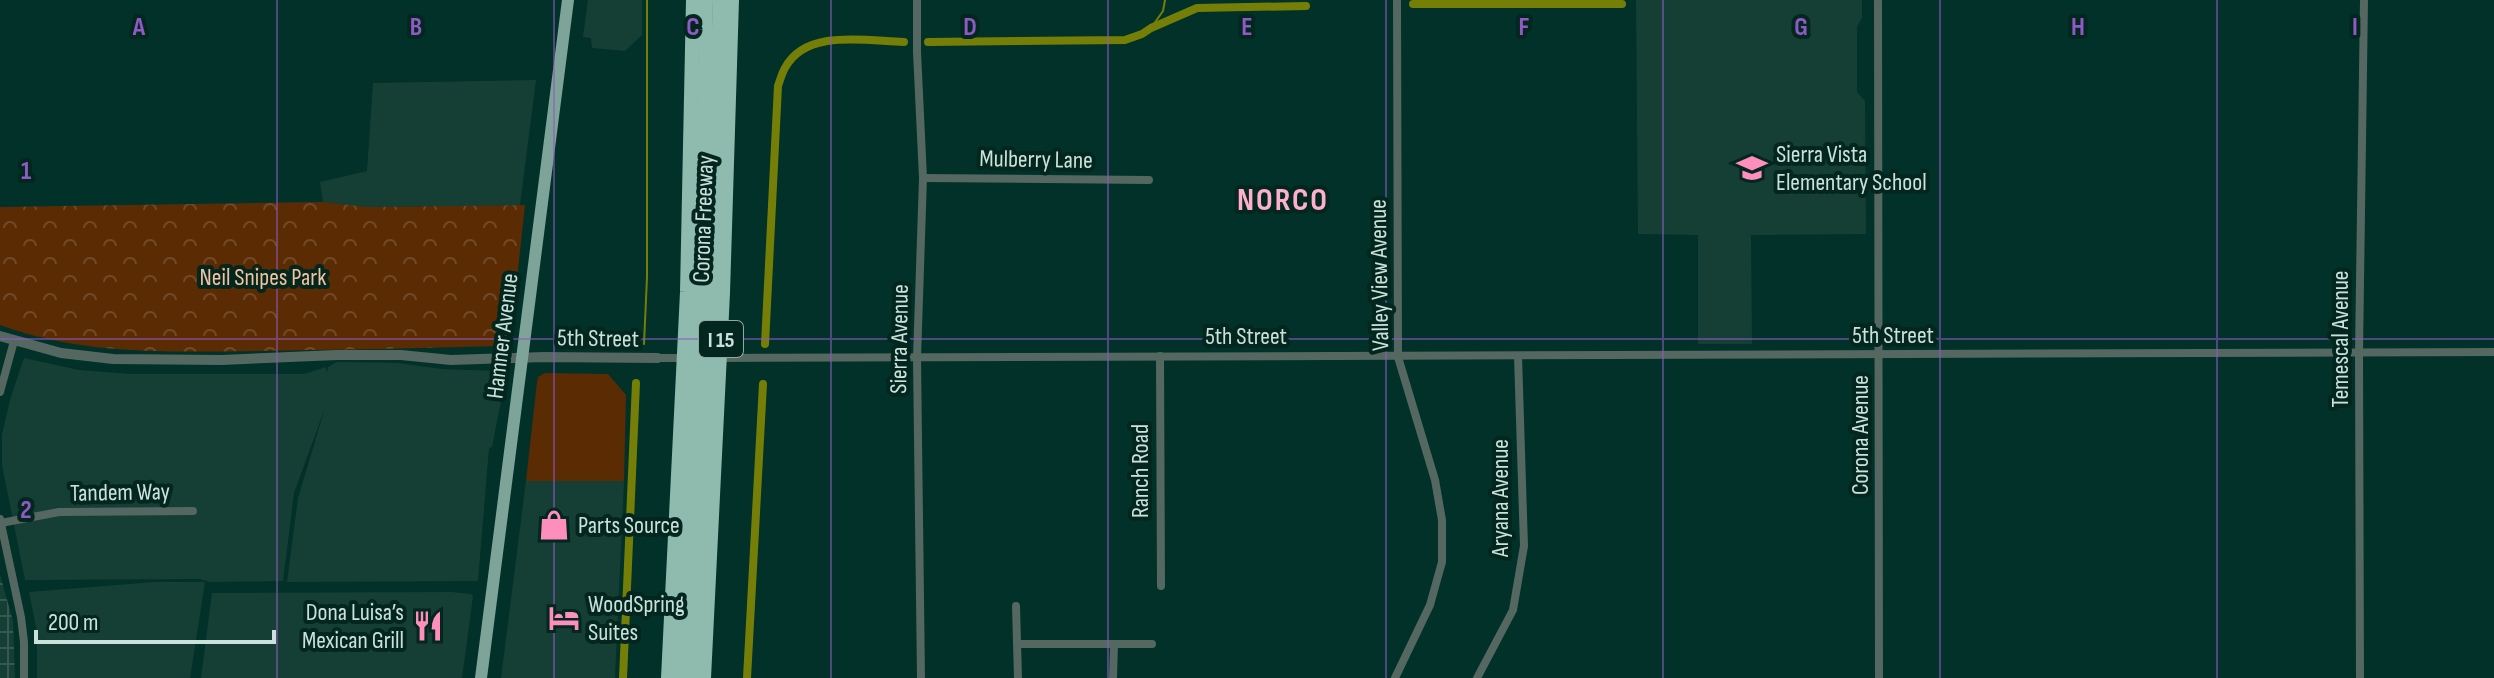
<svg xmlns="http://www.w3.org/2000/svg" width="2494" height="678" font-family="'Sofia Sans Condensed',sans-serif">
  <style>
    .built { fill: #153f35 }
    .industrial { fill: url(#industrial-grid) }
    .grass { fill: #5b2c03 }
    .forest { fill: url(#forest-crowns) }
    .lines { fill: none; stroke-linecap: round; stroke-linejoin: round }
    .stream { stroke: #757f07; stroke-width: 2 }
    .canal { stroke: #757f07; stroke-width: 8 }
    .minor { stroke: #546761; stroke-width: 8 }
    .tertiary { stroke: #546761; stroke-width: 10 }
    .primary { stroke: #7ea398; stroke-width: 12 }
    .motorway { stroke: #8ebbae; stroke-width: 14 }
    .grid { fill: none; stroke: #8f5ac6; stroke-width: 2; stroke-opacity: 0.55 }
    .labels { text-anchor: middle; stroke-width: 8; stroke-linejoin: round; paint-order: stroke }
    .shield { fill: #03261e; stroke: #8faaa2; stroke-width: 2 }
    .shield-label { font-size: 22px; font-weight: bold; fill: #cbe2db }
    .poi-label { font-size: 24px; fill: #cbe2db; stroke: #03261e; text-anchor: start }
    .street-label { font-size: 24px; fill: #cbe2db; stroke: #03261e }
    .park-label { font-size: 24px; fill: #f5c29f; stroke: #03261e }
    .district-label { font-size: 32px; font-weight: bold; letter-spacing: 2px; fill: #feafcd; stroke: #03261e }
    .grid-label { font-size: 26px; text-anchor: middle; font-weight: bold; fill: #8f5ac6; stroke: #03261e; stroke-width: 8; stroke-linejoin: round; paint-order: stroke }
  </style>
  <defs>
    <pattern id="industrial-grid" width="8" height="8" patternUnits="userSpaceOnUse" patternTransform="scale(2)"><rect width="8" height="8" fill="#153f35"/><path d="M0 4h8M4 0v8" fill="none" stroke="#365a52"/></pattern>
    <pattern id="forest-crowns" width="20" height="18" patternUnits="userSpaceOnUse" patternTransform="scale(2)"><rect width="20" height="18" fill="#5b2c03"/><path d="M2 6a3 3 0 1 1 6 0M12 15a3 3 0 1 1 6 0" fill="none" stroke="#714a27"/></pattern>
  </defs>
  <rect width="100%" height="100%" fill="#013128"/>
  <g class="built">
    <polygon points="588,0 642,0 642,35 625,51 592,48 591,38 583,37"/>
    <polygon points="1636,0 1862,0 1862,18 1857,27 1857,92 1865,101 1866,234 1751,235 1752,344 1698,344 1698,235 1638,234"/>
    <polygon points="536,80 520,205 368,207 323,202 320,182 367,171 373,83"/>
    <polygon points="24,358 79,370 130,374 304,374 326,367 327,373 328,367 337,362 398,363 442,369 499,371 505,378 505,381 492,447 489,448 478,581 287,582 298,498 325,408 294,493 283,581 210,582 200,579 25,580 2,465 2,435 10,400"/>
    <polygon points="526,481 624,481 615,678 501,678"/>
    <polygon points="154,582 205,582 190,678 37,678 37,632 29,592"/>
    <polygon points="452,592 471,594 473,596 462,678 201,678 212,593"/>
  </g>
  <polygon class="industrial" points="0,575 13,621 15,678 0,678"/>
  <polygon class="grass" points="545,373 608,374 626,395 624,481 526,481 537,382 538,377"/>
  <path class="forest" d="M323 202 368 207 525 205 511 334 500 346C418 348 337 350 255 351 170 352 81 355 0 325V207Z"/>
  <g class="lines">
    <g class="stream">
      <polyline points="1151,28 1163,11 1165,0"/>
      <polyline points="644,344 647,277 647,0"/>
    </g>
    <g class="canal">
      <polyline points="1413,4 1622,4"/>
      <polyline points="928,42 1125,40 1142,34 1151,28 1197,8 1306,6"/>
      <path d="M765 344 778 86C780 80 782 73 785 68 806 28 867 41 904 42"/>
      <polyline points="623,678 636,383"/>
      <polyline points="747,678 763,384"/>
    </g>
    <g class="minor">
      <polyline points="917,0 917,52 923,178 917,358 921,678"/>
      <polyline points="1878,0 1879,678"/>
      <polyline points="923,178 1149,180"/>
      <polyline points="1160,356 1161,586"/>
      <polyline points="658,358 685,358"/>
      <polyline points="719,358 2494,352"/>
      <polyline points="0,392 14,341"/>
      <polyline points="0,519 21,617 24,642 24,678"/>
      <polyline points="1,523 59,512 193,511"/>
      <polyline points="1016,606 1018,678"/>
      <polyline points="1018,644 1152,644"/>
      <polyline points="1113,678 1114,645"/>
      <polyline points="1395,678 1430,605 1442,562 1442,520 1435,480 1398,357 1397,0"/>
      <polyline points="1477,678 1513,610 1524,546 1518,356"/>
      <polyline points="2360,678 2359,353 2364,0"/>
    </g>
    <polyline class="tertiary" points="0,336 61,353 113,359 221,360 337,355 401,355 451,360 543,357 658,358"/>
    <polyline class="primary" points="481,678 568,0"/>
    <g class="motorway">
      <polyline points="668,678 687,292 693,0"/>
      <path d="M679 678C688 452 704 226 706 0"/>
      <polyline points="691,678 709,315 720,0"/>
      <polyline points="704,678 723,293 732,0"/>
    </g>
  </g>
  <path class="grid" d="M277 0V678M554 0V678M831 0V678M1108 0V678M1386 0V678M1663 0V678M1940 0V678M2217 0V678M0 339H2494"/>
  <defs>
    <g id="school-bare" transform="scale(2.4)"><path d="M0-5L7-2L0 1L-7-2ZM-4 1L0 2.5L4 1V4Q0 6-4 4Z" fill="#fe8ebc" stroke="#03261e" stroke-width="2.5" paint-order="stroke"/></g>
    <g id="shop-bare" transform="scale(2.4)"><path d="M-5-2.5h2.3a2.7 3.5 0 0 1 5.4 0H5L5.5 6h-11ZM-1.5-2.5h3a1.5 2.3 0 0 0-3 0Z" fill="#fe8ebc" stroke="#03261e" stroke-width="2.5" paint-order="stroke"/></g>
    <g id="hotel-bare" transform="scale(2.4)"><path d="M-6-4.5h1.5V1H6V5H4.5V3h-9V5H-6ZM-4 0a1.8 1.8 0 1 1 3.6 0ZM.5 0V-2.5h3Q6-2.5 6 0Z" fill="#fe8ebc" stroke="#03261e" stroke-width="2.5" paint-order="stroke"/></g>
    <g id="restaurant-bare" transform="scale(2.4)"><path d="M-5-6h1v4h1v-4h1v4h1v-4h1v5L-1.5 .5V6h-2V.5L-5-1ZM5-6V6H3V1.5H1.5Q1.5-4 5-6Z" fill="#fe8ebc" stroke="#03261e" stroke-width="2.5" paint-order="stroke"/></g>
  </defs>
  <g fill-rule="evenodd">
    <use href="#school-bare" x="1752" y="168"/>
    <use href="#shop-bare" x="554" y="525"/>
    <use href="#hotel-bare" x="564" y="618"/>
    <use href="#restaurant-bare" x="428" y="626"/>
  </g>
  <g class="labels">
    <rect class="shield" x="699" y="321" width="44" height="36" rx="6"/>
    <g class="shield-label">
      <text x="721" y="347">I 15</text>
    </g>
    <g class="poi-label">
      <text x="1776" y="162">Sierra Vista<tspan x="1776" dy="28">Elementary School</tspan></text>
      <text x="578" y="533">Parts Source</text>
      <text x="588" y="612">WoodSpring<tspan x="588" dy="28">Suites</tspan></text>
      <text x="404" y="620" text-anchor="end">Dona Luisa’s<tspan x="404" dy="28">Mexican Grill</tspan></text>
    </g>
    <g class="street-label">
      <text transform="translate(1036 159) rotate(1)" y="8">Mulberry Lane</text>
      <text transform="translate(703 219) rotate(-88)" y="8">Corona Freeway</text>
      <text transform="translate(1379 275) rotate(-91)" y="8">Valley View Avenue</text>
      <text x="1893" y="343">5th Street</text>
      <text transform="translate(502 336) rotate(-83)" y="8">Hamner Avenue</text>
      <text x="1246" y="344">5th Street</text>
      <text transform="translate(598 338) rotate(1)" y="8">5th Street</text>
      <text transform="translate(899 339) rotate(-89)" y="8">Sierra Avenue</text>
      <text transform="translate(2340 339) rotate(-90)" y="8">Temescal Avenue</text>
      <text transform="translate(1860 435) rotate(-90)" y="8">Corona Avenue</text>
      <text transform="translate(1140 471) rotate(-90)" y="8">Ranch Road</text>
      <text transform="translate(120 492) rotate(-1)" y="8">Tandem Way</text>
      <text transform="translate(1500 498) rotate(-90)" y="8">Aryana Avenue</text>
    </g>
    <g class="park-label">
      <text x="263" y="285">Neil Snipes Park</text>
    </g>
    <g class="district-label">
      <text x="1283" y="210">NORCO</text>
    </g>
  </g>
  <g class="grid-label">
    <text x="139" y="35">A</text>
    <text x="416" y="35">B</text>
    <text x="693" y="35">C</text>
    <text x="970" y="35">D</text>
    <text x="1247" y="35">E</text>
    <text x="1524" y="35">F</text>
    <text x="1801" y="35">G</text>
    <text x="2078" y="35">H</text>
    <text x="2355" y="35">I</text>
    <text x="26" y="179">1</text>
    <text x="26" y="518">2</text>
  </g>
  <path d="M36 630v12h238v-12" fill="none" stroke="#cbe2db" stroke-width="4"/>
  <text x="48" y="630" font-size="24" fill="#cbe2db" stroke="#03261e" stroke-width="6" paint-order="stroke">200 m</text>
</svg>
